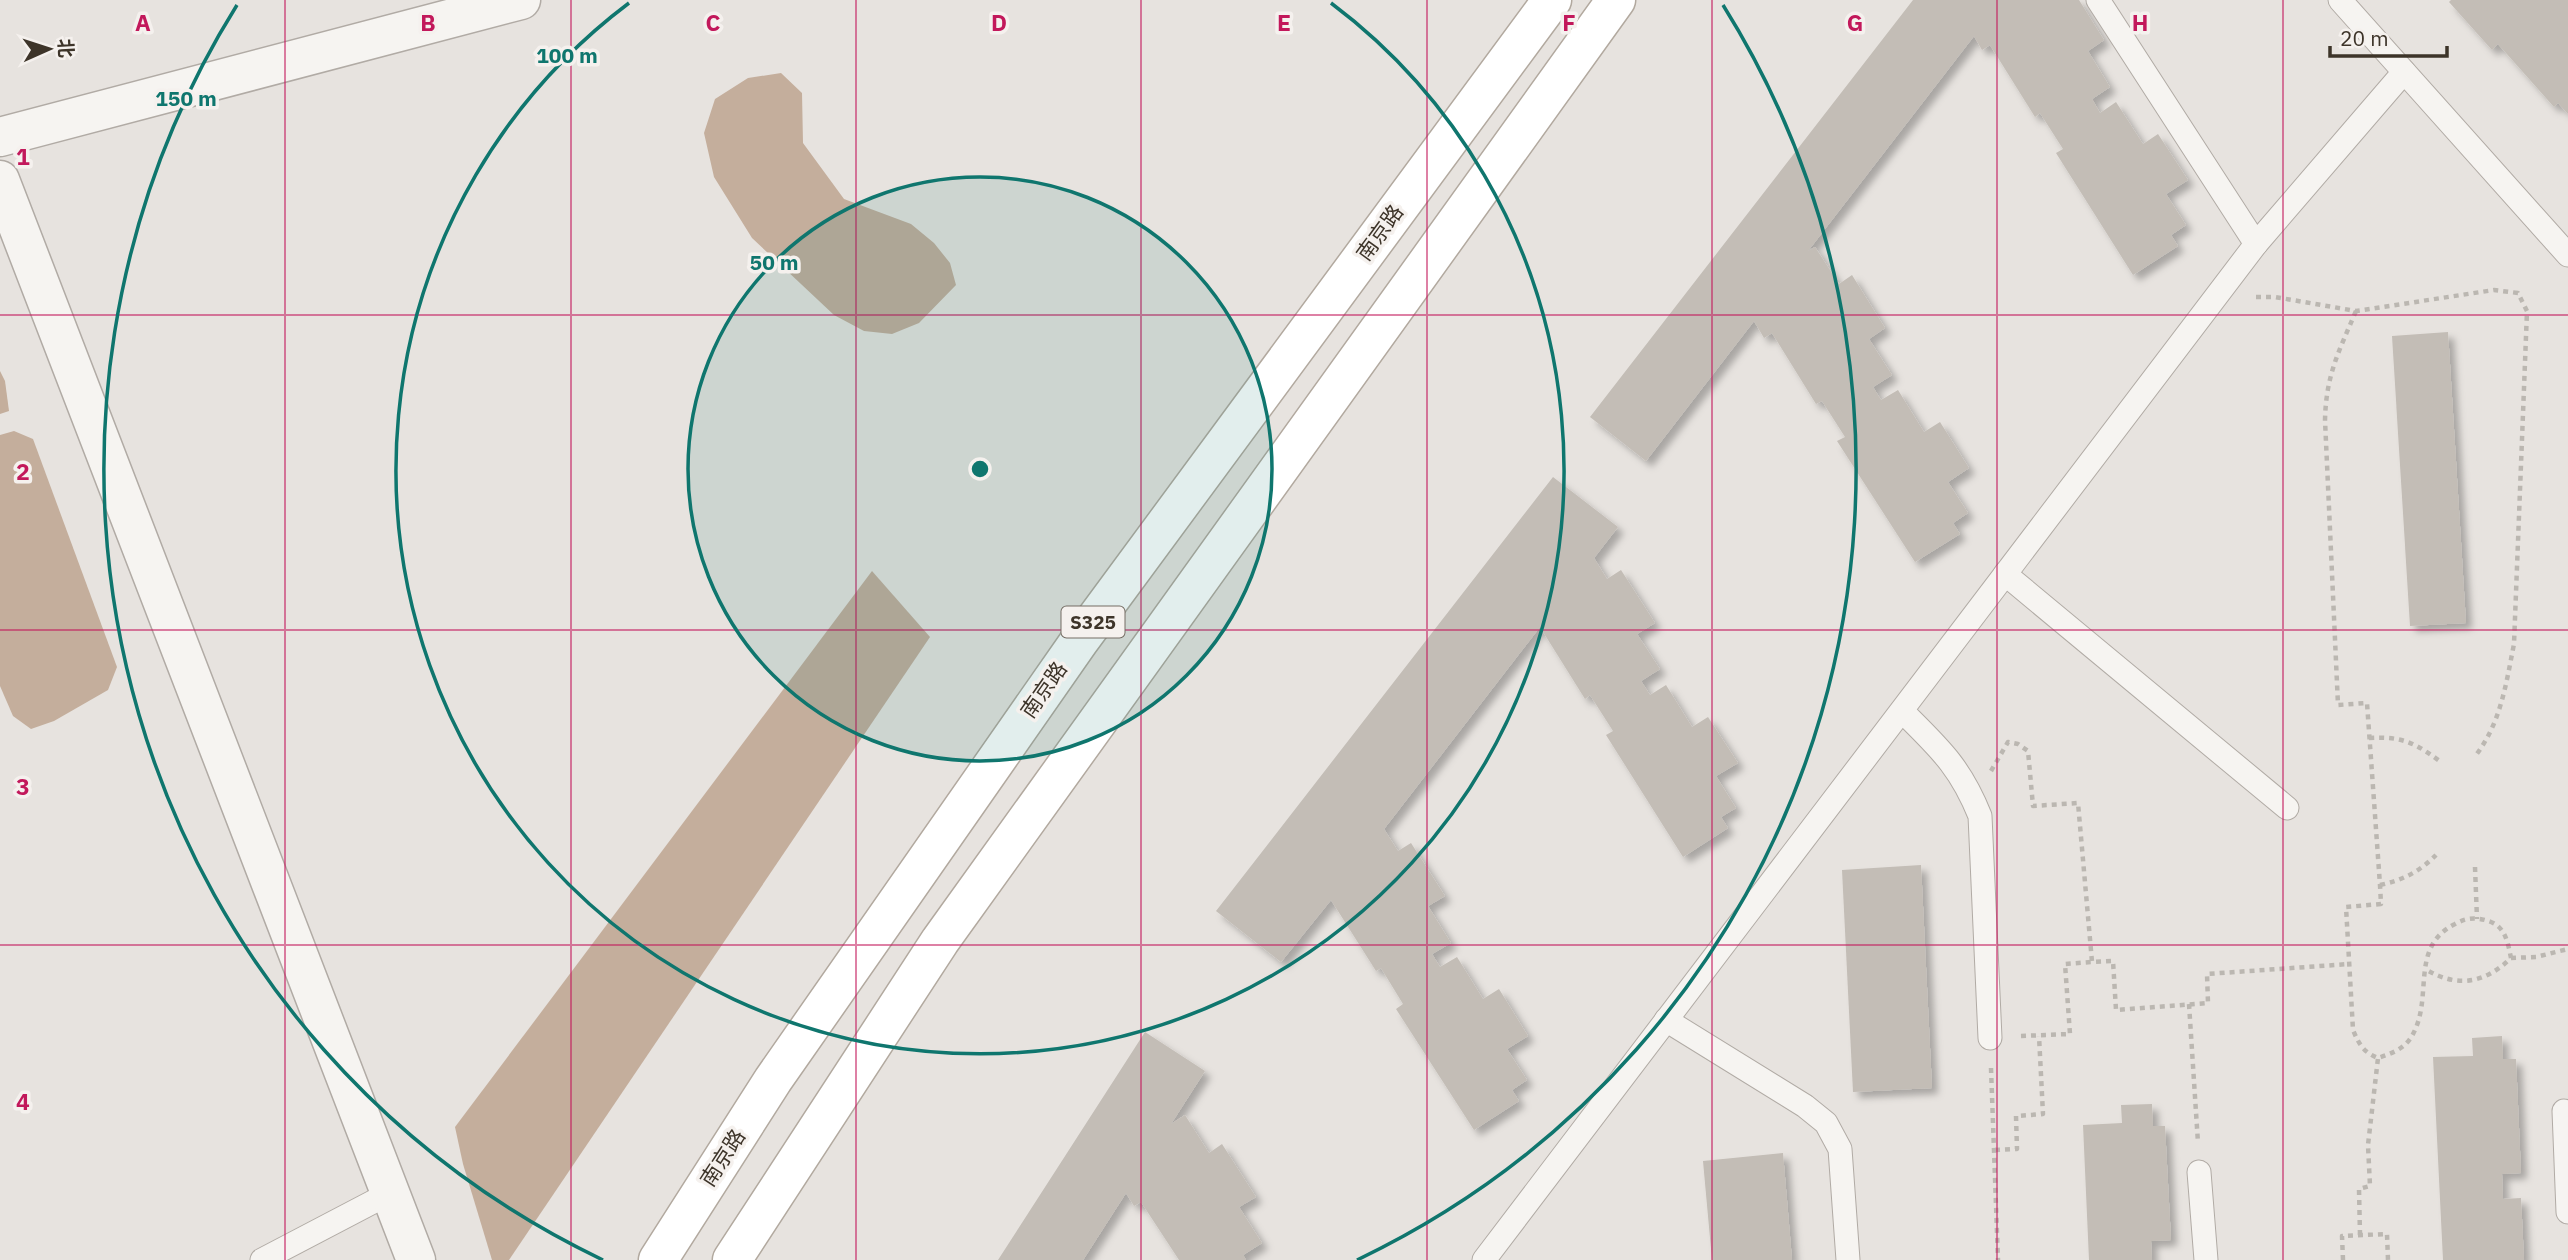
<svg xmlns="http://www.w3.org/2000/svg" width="2568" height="1260" font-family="'IBM Plex Sans','Noto Sans SC',sans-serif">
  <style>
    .water { fill: #c4ae9c }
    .building { fill: #c3bdb6; filter: url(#shadow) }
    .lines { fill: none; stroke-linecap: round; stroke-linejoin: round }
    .lane-casing { stroke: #b1aba5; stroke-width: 25 }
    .street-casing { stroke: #b1aba5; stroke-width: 41 }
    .primary-casing { stroke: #b2a99f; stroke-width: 41 }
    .path { stroke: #bbb7b1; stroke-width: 4.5; stroke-dasharray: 5 5; stroke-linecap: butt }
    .lane { stroke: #f6f4f1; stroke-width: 23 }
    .street { stroke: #f6f4f1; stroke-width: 38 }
    .primary { stroke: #fff; stroke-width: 38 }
    .grid { fill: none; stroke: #c2185b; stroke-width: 2; stroke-opacity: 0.55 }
    .ring { fill: none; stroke: #0f766e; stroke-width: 3.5 }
    .labels { text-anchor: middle; stroke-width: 7; stroke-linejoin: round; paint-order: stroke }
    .shield { fill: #f5f1ee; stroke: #746d64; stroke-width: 2 }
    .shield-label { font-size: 19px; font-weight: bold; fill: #3d3429 }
    .street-label { font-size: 21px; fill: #3d3429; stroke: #f5f1ee }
    .grid-label { font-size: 23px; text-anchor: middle; font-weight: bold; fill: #c2185b; stroke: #f5f1ee; stroke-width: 7; stroke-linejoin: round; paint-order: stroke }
    .centre { fill: #0f766e; stroke: #f5f1ee; stroke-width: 3.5 }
    .ring-label { font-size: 21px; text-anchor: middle; font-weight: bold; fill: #0f766e; stroke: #f5f1ee; stroke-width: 7; stroke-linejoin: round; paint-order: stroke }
  </style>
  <defs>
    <filter id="shadow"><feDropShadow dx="6" dy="6" stdDeviation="3.5" flood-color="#0004"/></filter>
  </defs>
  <rect width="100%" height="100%" fill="#e7e3df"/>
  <g class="water">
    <polygon points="781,73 802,93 803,143 844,199 911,224 934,243 950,263 956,285 919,323 892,334 864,331 834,315 752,238 714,177 704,133 715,99 748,78"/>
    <polygon points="0,371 5,381 9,411 0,414"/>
    <polygon points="14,431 33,439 117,667 108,690 54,721 31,729 13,716 0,686 0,435"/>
    <polygon points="872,571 930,637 509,1260 492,1260 463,1164 455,1127"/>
  </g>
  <g class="building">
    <polygon points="1913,0 2079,0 2104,40 2088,51 2110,87 2092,99 2100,113 2116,102 2143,144 2158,134 2188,180 2166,194 2186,225 2171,235 2178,246 2133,275 2056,153 2063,149 2040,113 2035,117 1990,45 1982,50 1974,36 1808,251 1815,247 1839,284 1852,275 1885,328 1869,339 1892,375 1873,387 1881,400 1898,390 1924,432 1940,422 1969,468 1948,482 1968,513 1953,523 1960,534 1915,562 1837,441 1845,437 1822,401 1816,404 1772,333 1764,338 1754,321 1646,461 1590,417"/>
    <polygon points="2451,0 2568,0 2568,114 2558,103 2554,107 2498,44 2492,50 2449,2"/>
    <polygon points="2448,332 2466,623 2410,626 2392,336"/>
    <polygon points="1553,477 1618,527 1594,558 1607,579 1621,570 1655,623 1637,634 1660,669 1641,681 1650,695 1666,685 1692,727 1708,717 1738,763 1716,776 1736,808 1721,817 1728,828 1683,857 1606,735 1613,731 1590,695 1585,699 1540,627 1384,829 1398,851 1411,843 1445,896 1428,906 1451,943 1432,954 1440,967 1457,957 1483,999 1499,989 1528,1036 1507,1049 1527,1080 1512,1090 1519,1101 1474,1130 1396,1009 1403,1004 1381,968 1376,971 1331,900 1281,962 1216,911"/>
    <polygon points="1921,865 1932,1088 1853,1092 1842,870"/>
    <polygon points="1145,1032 1205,1071 1171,1124 1185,1115 1209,1153 1222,1144 1256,1197 1239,1207 1262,1243 1243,1255 1246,1260 1179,1260 1141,1202 1134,1206 1126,1193 1083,1260 998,1260"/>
    <polygon points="2502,1036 2503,1059 2516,1059 2521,1173 2502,1174 2503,1199 2521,1198 2524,1260 2443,1260 2433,1057 2473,1056 2472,1038"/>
    <polygon points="2152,1104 2153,1126 2165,1126 2171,1240 2151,1241 2152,1260 2089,1260 2083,1125 2122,1123 2121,1105"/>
    <polygon points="1783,1153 1792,1260 1712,1260 1703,1161"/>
  </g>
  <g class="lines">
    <g class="lane-casing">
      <g id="lane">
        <polyline points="2098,0 2256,244"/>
        <polyline points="2340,0 2568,255"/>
        <polyline points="2005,574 2287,808"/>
        <path d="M1902 711C1939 748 1960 766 1980 816L1990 1038"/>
        <polyline points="1666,1020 1805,1106 1826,1123 1840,1149 1848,1260"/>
        <polyline points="2564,1111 2568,1212"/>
        <polyline points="2199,1172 2206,1260"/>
        <polyline points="262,1260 390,1193"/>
        <polyline points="1484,1260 2256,244 2404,72"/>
      </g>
    </g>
    <g class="street-casing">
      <g id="street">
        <polyline points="0,137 521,0"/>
        <polyline points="0,180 416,1260"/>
      </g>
    </g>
    <g class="primary-casing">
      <g id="primary">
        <polyline points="658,1260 773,1080 1080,640 1552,0"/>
        <polyline points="732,1260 940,941 1616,0"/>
      </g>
    </g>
    <g class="path">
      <path d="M2256 297H2275L2356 311 2494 290 2518 293 2527 311 2514 644C2506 684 2501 722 2476 755"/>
      <path d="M2356 311C2339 351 2326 375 2325 420L2338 705 2367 703 2380 885 2381 904 2346 907 2353 1030C2359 1044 2363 1052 2378 1058 2390 1054 2402 1050 2410 1039 2436 1000 2407 948 2455 924 2467 917 2478 917 2491 922 2506 928 2508 944 2511 958 2484 984 2457 988 2425 969"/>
      <path d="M2369 738C2403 736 2415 743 2441 762"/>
      <polyline points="1991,771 2008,742 2018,744 2028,751 2033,806 2078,803 2092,962 2113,961 2116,1010 2208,1003 2207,974 2349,964"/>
      <polyline points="2475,867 2477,919"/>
      <path d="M2380 885C2403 880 2419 872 2436 855"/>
      <polyline points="2511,958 2536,957 2568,949"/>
      <polyline points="2189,1004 2198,1143"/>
      <polyline points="2021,1036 2070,1034 2065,964 2092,962"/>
      <polyline points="1991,1068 1998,1260"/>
      <polyline points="1995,1150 2017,1149 2016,1116 2043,1114 2039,1036"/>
      <polyline points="2360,1235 2359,1189 2370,1186 2368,1145 2378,1058"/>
      <polyline points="2343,1260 2342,1236 2387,1234 2388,1260"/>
    </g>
    <use href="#lane" class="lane"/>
    <use href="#street" class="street"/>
    <use href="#primary" class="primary"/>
  </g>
  <path class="grid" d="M285 0V1260M571 0V1260M856 0V1260M1141 0V1260M1427 0V1260M1712 0V1260M1997 0V1260M2283 0V1260M0 315H2568M0 630H2568M0 945H2568"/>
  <circle cx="980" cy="469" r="292" fill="#0f766e" fill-opacity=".12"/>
  <g class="ring">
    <circle cx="980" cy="469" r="292"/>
    <path d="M1331 3A584 584 0 1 1 629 3"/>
    <path d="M603 1260A876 876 0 0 1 237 5M1723 5A876 876 0 0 1 1357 1260"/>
  </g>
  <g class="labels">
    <rect class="shield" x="1061.5" y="606.5" width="63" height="31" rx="5"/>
    <g class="shield-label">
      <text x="1093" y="629">S325</text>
    </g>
    <g class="street-label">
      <text transform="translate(1380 233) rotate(-54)" y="7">南京路</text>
      <text transform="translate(1044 690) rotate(-55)" y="7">南京路</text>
      <text transform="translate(723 1158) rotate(-57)" y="7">南京路</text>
    </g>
  </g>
  <g class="grid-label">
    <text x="143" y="31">A</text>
    <text x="428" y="31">B</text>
    <text x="713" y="31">C</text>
    <text x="999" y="31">D</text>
    <text x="1284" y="31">E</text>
    <text x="1569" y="31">F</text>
    <text x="1855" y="31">G</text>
    <text x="2140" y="31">H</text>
    <text x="23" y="165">1</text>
    <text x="23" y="480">2</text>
    <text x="23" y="795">3</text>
    <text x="23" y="1110">4</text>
  </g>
  <circle cx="980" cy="469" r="10" class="centre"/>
  <g class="ring-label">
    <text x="567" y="63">100 m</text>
    <text x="186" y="106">150 m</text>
    <text x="774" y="270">50 m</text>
  </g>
  <g transform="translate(49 49) rotate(87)" stroke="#f5f1ee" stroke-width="5" paint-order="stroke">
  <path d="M0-5L12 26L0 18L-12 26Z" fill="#3d3429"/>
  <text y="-10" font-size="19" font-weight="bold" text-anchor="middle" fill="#3d3429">北</text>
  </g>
  <path d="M2330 46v10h117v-10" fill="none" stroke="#3d3429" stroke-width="3.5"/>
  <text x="2340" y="46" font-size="21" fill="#3d3429" stroke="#f5f1ee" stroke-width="5" paint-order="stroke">20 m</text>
</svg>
